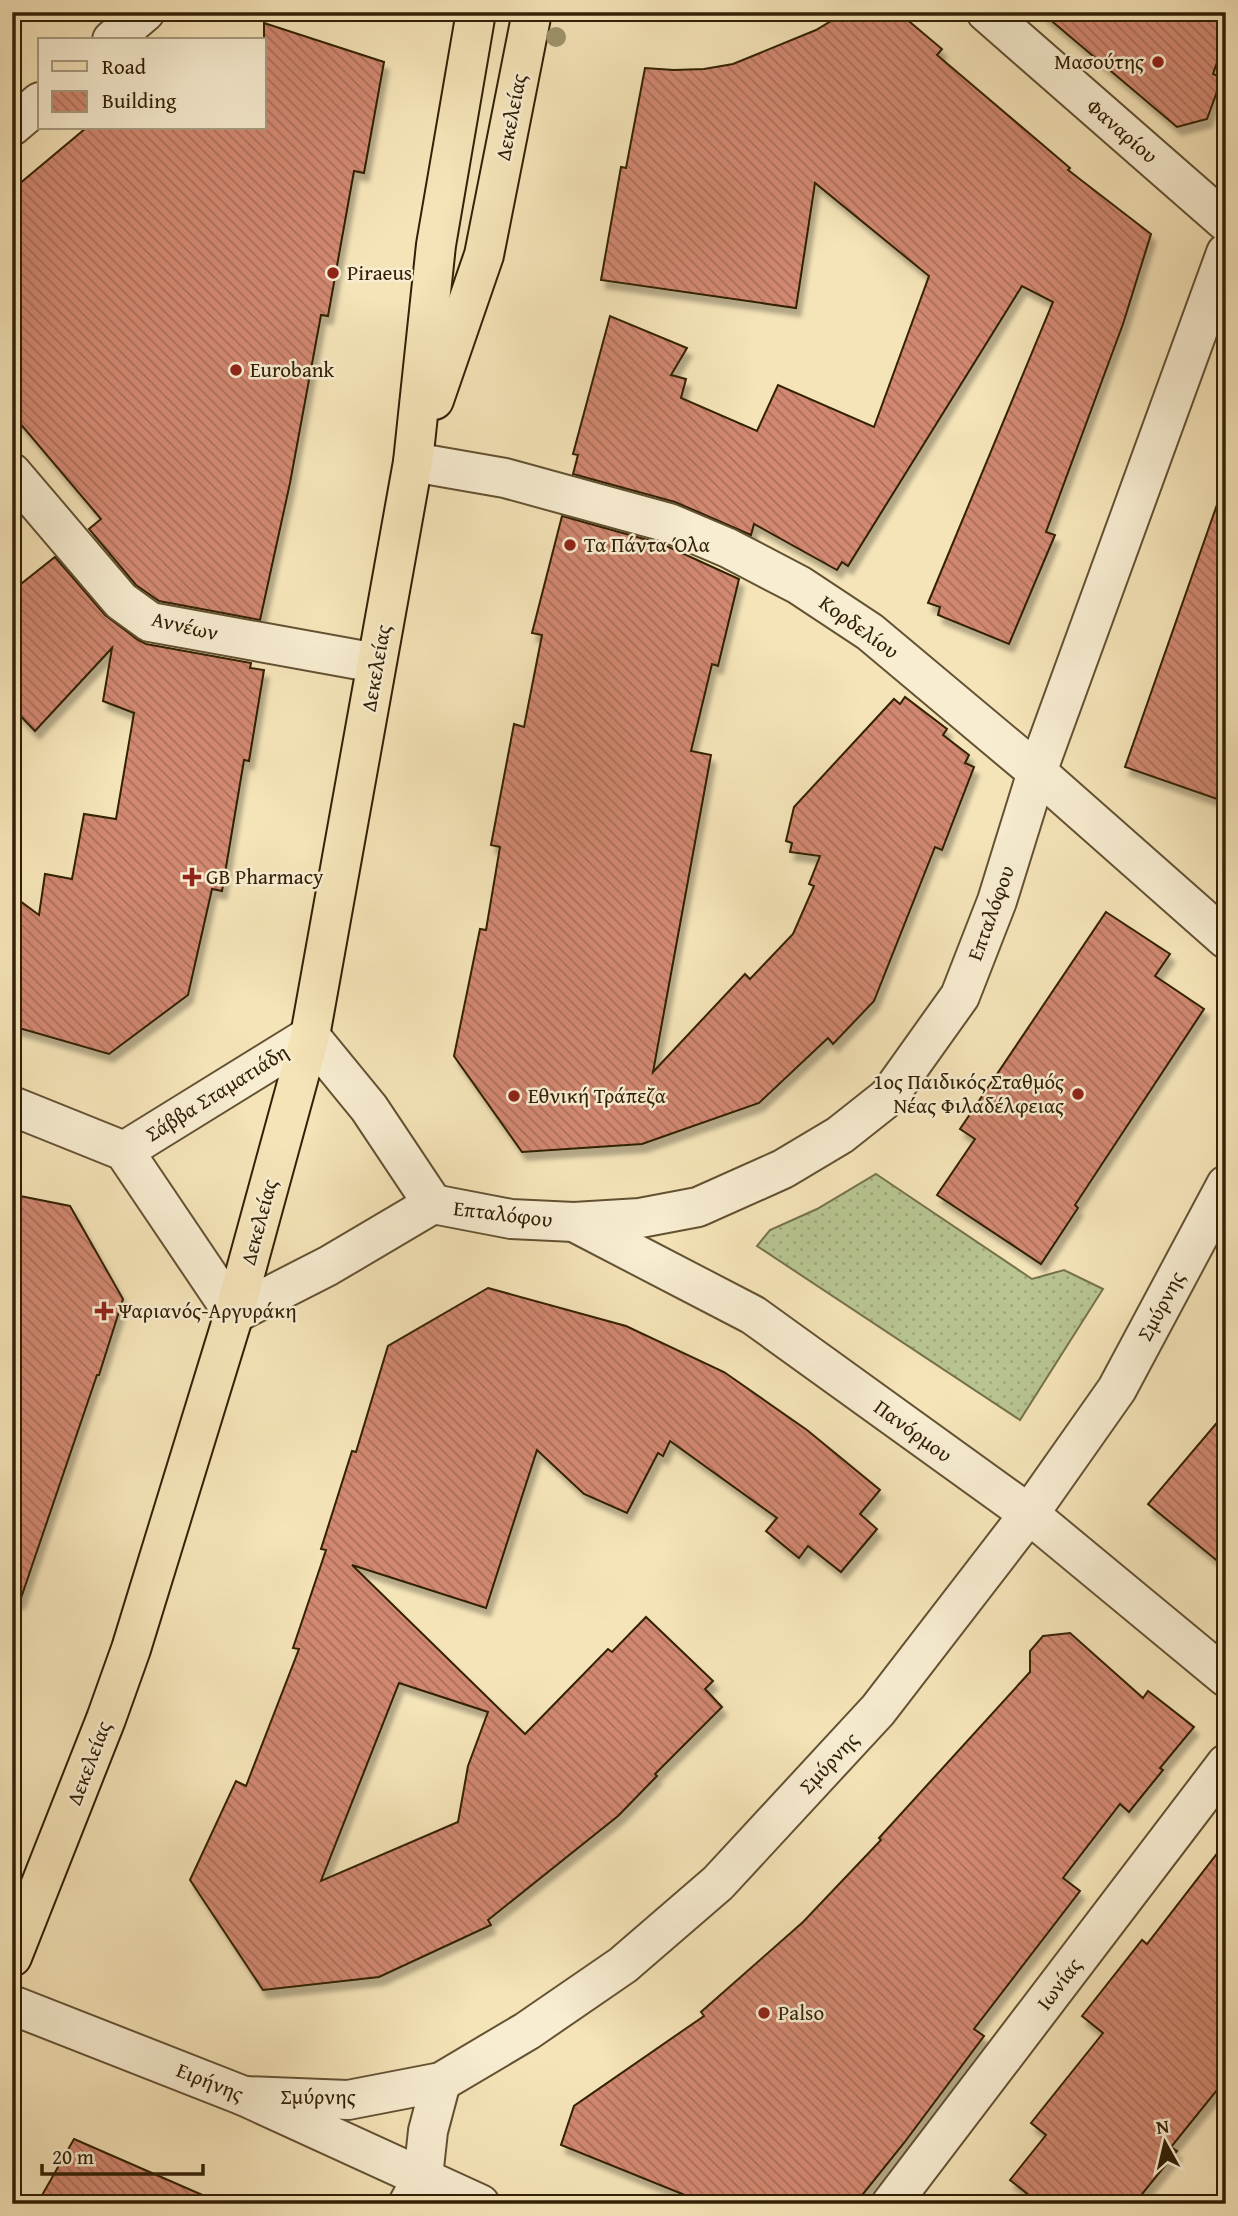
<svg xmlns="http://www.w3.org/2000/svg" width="1238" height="2216" font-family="'Gentium Book Plus',serif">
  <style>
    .grass { fill: url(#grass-dots); stroke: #75724c; stroke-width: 2 }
    .building { fill: url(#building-back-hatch); stroke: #322006; stroke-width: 2; fill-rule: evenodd; filter: url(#shadow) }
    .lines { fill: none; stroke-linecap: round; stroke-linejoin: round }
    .pedestrian-casing { stroke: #635132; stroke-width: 42 }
    .minor-casing { stroke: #635132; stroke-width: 42 }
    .tertiary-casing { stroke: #635132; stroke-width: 42 }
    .primary-casing { stroke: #322006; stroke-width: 42 }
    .pedestrian { stroke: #f8edd1; stroke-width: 38 }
    .minor { stroke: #f8edd1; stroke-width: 38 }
    .tertiary { stroke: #f8edd1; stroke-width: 38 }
    .primary { stroke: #f5e4b8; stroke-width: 38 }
    .tree { fill: #a0946d }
    .poi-dot { fill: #8f2418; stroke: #f8edd1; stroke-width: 2.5 }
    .labels { text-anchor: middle; stroke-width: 5; stroke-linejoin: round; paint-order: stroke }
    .poi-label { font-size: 21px; fill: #322006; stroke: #f8edd1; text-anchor: start }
    .street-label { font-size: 21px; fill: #322006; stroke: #f8edd1 }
  </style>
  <defs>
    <pattern id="grass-dots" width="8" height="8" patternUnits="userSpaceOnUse" patternTransform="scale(1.75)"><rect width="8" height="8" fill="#b8c591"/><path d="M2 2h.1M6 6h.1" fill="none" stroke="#9fa97c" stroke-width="1.8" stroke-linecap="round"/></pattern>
    <pattern id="building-back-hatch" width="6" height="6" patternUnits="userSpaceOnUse" patternTransform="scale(1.75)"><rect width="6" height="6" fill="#d28871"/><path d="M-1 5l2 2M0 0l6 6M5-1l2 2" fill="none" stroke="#ab6f5b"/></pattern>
    <filter id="shadow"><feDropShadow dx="4.5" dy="8" stdDeviation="2" flood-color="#0004"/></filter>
  </defs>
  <rect width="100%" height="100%" fill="#f5e4b8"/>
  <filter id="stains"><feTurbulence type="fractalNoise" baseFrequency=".00286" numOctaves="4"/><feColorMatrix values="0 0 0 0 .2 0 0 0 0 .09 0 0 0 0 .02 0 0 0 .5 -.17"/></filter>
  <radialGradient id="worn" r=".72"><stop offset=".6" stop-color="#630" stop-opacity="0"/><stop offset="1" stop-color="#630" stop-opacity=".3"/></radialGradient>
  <polygon class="grass" points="876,1174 1032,1279 1064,1270 1103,1289 1020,1420 757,1246 770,1230 817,1209"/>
  <g class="building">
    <polygon points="846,12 898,12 942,49 937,55 1070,168 1068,170 1151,234 1123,324 1046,532 1055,535 1009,644 938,615 940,607 928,603 1053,302 1022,286 848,566 842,562 837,570 754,524 751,535 675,502 573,474 578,455 573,454 610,316 687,348 671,375 686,379 681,398 757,431 778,385 874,427 929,276 815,183 796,308 601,280 621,167 626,168 645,68 674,70 704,69 733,64 816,30"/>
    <polygon points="1041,12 1226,12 1226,37 1213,74 1222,78 1207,119 1177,127"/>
    <polygon points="264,23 384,62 364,173 354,171 328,316 321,315 290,483 260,620 159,601 136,585 89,529 101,519 12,414 12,190 86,128 264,128"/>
    <polygon points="1219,499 1226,501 1226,802 1125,767"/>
    <polygon points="562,516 662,544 739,579 718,666 712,664 691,751 711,755 653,1072 745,974 750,979 793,934 814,886 809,884 820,856 790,852 792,843 786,841 794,807 894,699 900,704 905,697 947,729 943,735 969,755 965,763 974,767 942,850 935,847 874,1001 833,1044 828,1038 759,1103 642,1144 522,1152 454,1056 480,929 486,930 500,847 491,845 514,724 524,727 542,635 532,633"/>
    <polygon points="55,557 105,615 138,640 146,644 251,663 250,668 264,670 249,761 244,760 222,891 212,889 188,995 109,1054 12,1026 12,895 39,915 45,874 72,879 84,814 116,819 134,713 103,701 112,648 35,731 12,707 12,591"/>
    <polygon points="1106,912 1170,954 1155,976 1204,1009 1075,1205 1078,1208 1041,1264 937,1195 975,1139 960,1129"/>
    <polygon points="20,1196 70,1206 123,1299 99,1375 97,1375 20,1601 12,1600 12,1202 19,1204"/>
    <path d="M488 1288 626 1326 724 1372 807 1430 880 1490 860 1514 877 1529 841 1572 808 1546 799 1558 766 1531 777 1518 670 1441 663 1456 658 1453 627 1513 584 1494 537 1450 486 1608 352 1565 525 1734 608 1649 612 1652 646 1617 713 1681 705 1689 722 1707 655 1774 657 1776 618 1816 488 1920 491 1925 379 1977 263 1990 190 1880 236 1781 246 1786 299 1649 293 1648 326 1550 321 1549 352 1451 356 1452 388 1346ZM399 1683 488 1712 468 1766 458 1822 321 1881Z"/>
    <polygon points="1226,1412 1226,1568 1148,1504"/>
    <polygon points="1070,1633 1143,1698 1148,1691 1194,1727 1160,1768 1163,1770 1129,1812 1120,1804 1063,1878 1080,1891 974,2029 984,2036 904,2143 855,2204 707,2204 561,2145 574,2106 704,2016 701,2012 803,1922 881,1840 879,1838 1030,1672 1030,1651 1043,1636"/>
    <polygon points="1226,1842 1226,2079 1171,2147 1177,2151 1134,2204 1040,2204 1010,2180 1046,2135 1031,2123 1103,2033 1082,2016 1142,1940 1147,1944"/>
    <polygon points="74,2139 223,2204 37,2204"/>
  </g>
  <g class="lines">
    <g class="pedestrian-casing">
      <g id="pedestrian">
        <polyline points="413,462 505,478 669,523 728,548 799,585 870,632 1037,772 1226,939"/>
        <polyline points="12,473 121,601 150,622 376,663"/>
      </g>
    </g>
    <g class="minor-casing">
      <g id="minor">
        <polyline points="986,12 1226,222"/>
        <polyline points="12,1106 124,1151 234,1314 328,1266 433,1204 511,1219 574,1222 640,1218 698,1207 783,1169 840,1135 888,1097 960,996 997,901 1037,772 1226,253"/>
        <polyline points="124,1151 310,1036 369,1108 433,1204"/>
        <polyline points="574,1222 753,1315 1029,1514 1226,1677"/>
        <polyline points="408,2204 423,2177 428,2131 441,2082"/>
      </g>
    </g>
    <g class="tertiary-casing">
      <g id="tertiary">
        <polyline points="112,40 145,12"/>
        <polyline points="12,126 40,102"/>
        <polyline points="12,2005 244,2096 480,2204"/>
        <polyline points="244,2096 348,2100 441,2082 527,2031 623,1965 718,1883 878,1710 1029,1514 1117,1389 1226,1185"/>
        <polyline points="891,2204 1226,1764"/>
      </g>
    </g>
    <g class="primary-casing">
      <g id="primary">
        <polyline points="434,400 484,255 532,12"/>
        <polyline points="12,1957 106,1719 131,1649 234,1314 310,1036 413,462 436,245 476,12"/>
      </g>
    </g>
    <use href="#pedestrian" class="pedestrian"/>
    <use href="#minor" class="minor"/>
    <use href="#tertiary" class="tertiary"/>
    <use href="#primary" class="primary"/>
  </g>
  <circle class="tree" cx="556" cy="37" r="10"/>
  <g class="poi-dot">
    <circle cx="1158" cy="62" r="7"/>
    <circle cx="333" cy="273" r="7"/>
    <circle cx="236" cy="370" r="7"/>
    <circle cx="570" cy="545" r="7"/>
    <path d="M188.5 866.5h7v7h7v7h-7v7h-7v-7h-7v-7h7z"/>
    <circle cx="1078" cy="1094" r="7"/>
    <circle cx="514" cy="1096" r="7"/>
    <path d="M100.5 1300.5h7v7h7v7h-7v7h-7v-7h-7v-7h7z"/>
    <circle cx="764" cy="2013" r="7"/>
  </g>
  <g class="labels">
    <g class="poi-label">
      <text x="1144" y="69" text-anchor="end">Μασούτης</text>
      <text x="347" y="280">Piraeus</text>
      <text x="250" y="377">Eurobank</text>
      <text x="584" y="552">Τα Πάντα Όλα</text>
      <text x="206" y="884">GB Pharmacy</text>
      <text x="1064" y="1089" text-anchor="end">1ος Παιδικός Σταθμός<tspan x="1064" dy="24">Νέας Φιλαδέλφειας</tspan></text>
      <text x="528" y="1103">Εθνική Τράπεζα</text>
      <text x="118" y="1318">Ψαριανός-Αργυράκη</text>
      <text x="778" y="2020">Palso</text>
    </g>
    <g class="street-label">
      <text transform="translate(511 117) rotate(-79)" y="7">Δεκελείας</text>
      <text transform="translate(1122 131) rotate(41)" y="7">Φαναρίου</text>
      <text transform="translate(185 626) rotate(13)" y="7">Αννέων</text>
      <text transform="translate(859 627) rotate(36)" y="7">Κορδελίου</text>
      <text transform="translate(376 668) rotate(-80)" y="7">Δεκελείας</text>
      <text transform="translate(991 913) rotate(-70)" y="7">Επταλόφου</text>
      <text transform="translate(217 1093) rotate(-32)" y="7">Σάββα Σταματιάδη</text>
      <text transform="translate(503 1214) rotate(7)" y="7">Επταλόφου</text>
      <text transform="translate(259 1222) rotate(-75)" y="7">Δεκελείας</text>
      <text transform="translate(1161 1306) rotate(-62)" y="7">Σμύρνης</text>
      <text transform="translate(913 1431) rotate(36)" y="7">Πανόρμου</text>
      <text transform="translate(89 1763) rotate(-69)" y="7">Δεκελείας</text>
      <text transform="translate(829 1763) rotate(-47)" y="7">Σμύρνης</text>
      <text transform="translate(1059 1984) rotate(-53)" y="7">Ιωνίας</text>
      <text transform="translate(210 2082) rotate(22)" y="7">Ειρήνης</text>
      <text x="318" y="2104">Σμύρνης</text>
    </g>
  </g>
  <rect width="1238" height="2216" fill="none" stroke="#f5e4b8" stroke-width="42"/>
  <rect x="14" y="14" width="1210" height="2188" fill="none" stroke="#322006" stroke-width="3.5"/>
  <rect x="21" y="21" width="1196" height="2174" fill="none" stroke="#322006" stroke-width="2"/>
  <rect x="38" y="38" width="228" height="91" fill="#f8edd1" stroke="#a99b80" stroke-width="2"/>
  <rect x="52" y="61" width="35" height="10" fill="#f5e4b8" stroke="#a99b80" stroke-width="2"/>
  <text x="102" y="74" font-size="21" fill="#322006">Road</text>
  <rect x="52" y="91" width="35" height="21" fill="url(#building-back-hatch)" stroke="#a99b80" stroke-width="2"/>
  <text x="102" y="108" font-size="21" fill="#322006">Building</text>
  <g transform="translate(1165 2143) rotate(352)" stroke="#f8edd1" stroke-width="5" paint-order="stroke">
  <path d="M0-5L12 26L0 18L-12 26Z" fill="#322006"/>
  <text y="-10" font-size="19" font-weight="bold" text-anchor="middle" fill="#322006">N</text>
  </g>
  <path d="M42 2164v10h161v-10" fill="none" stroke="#322006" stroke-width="3.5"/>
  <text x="52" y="2164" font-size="21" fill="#322006" stroke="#f8edd1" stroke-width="5" paint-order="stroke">20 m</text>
  <rect width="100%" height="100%" filter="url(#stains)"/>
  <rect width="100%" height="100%" fill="url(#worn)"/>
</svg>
